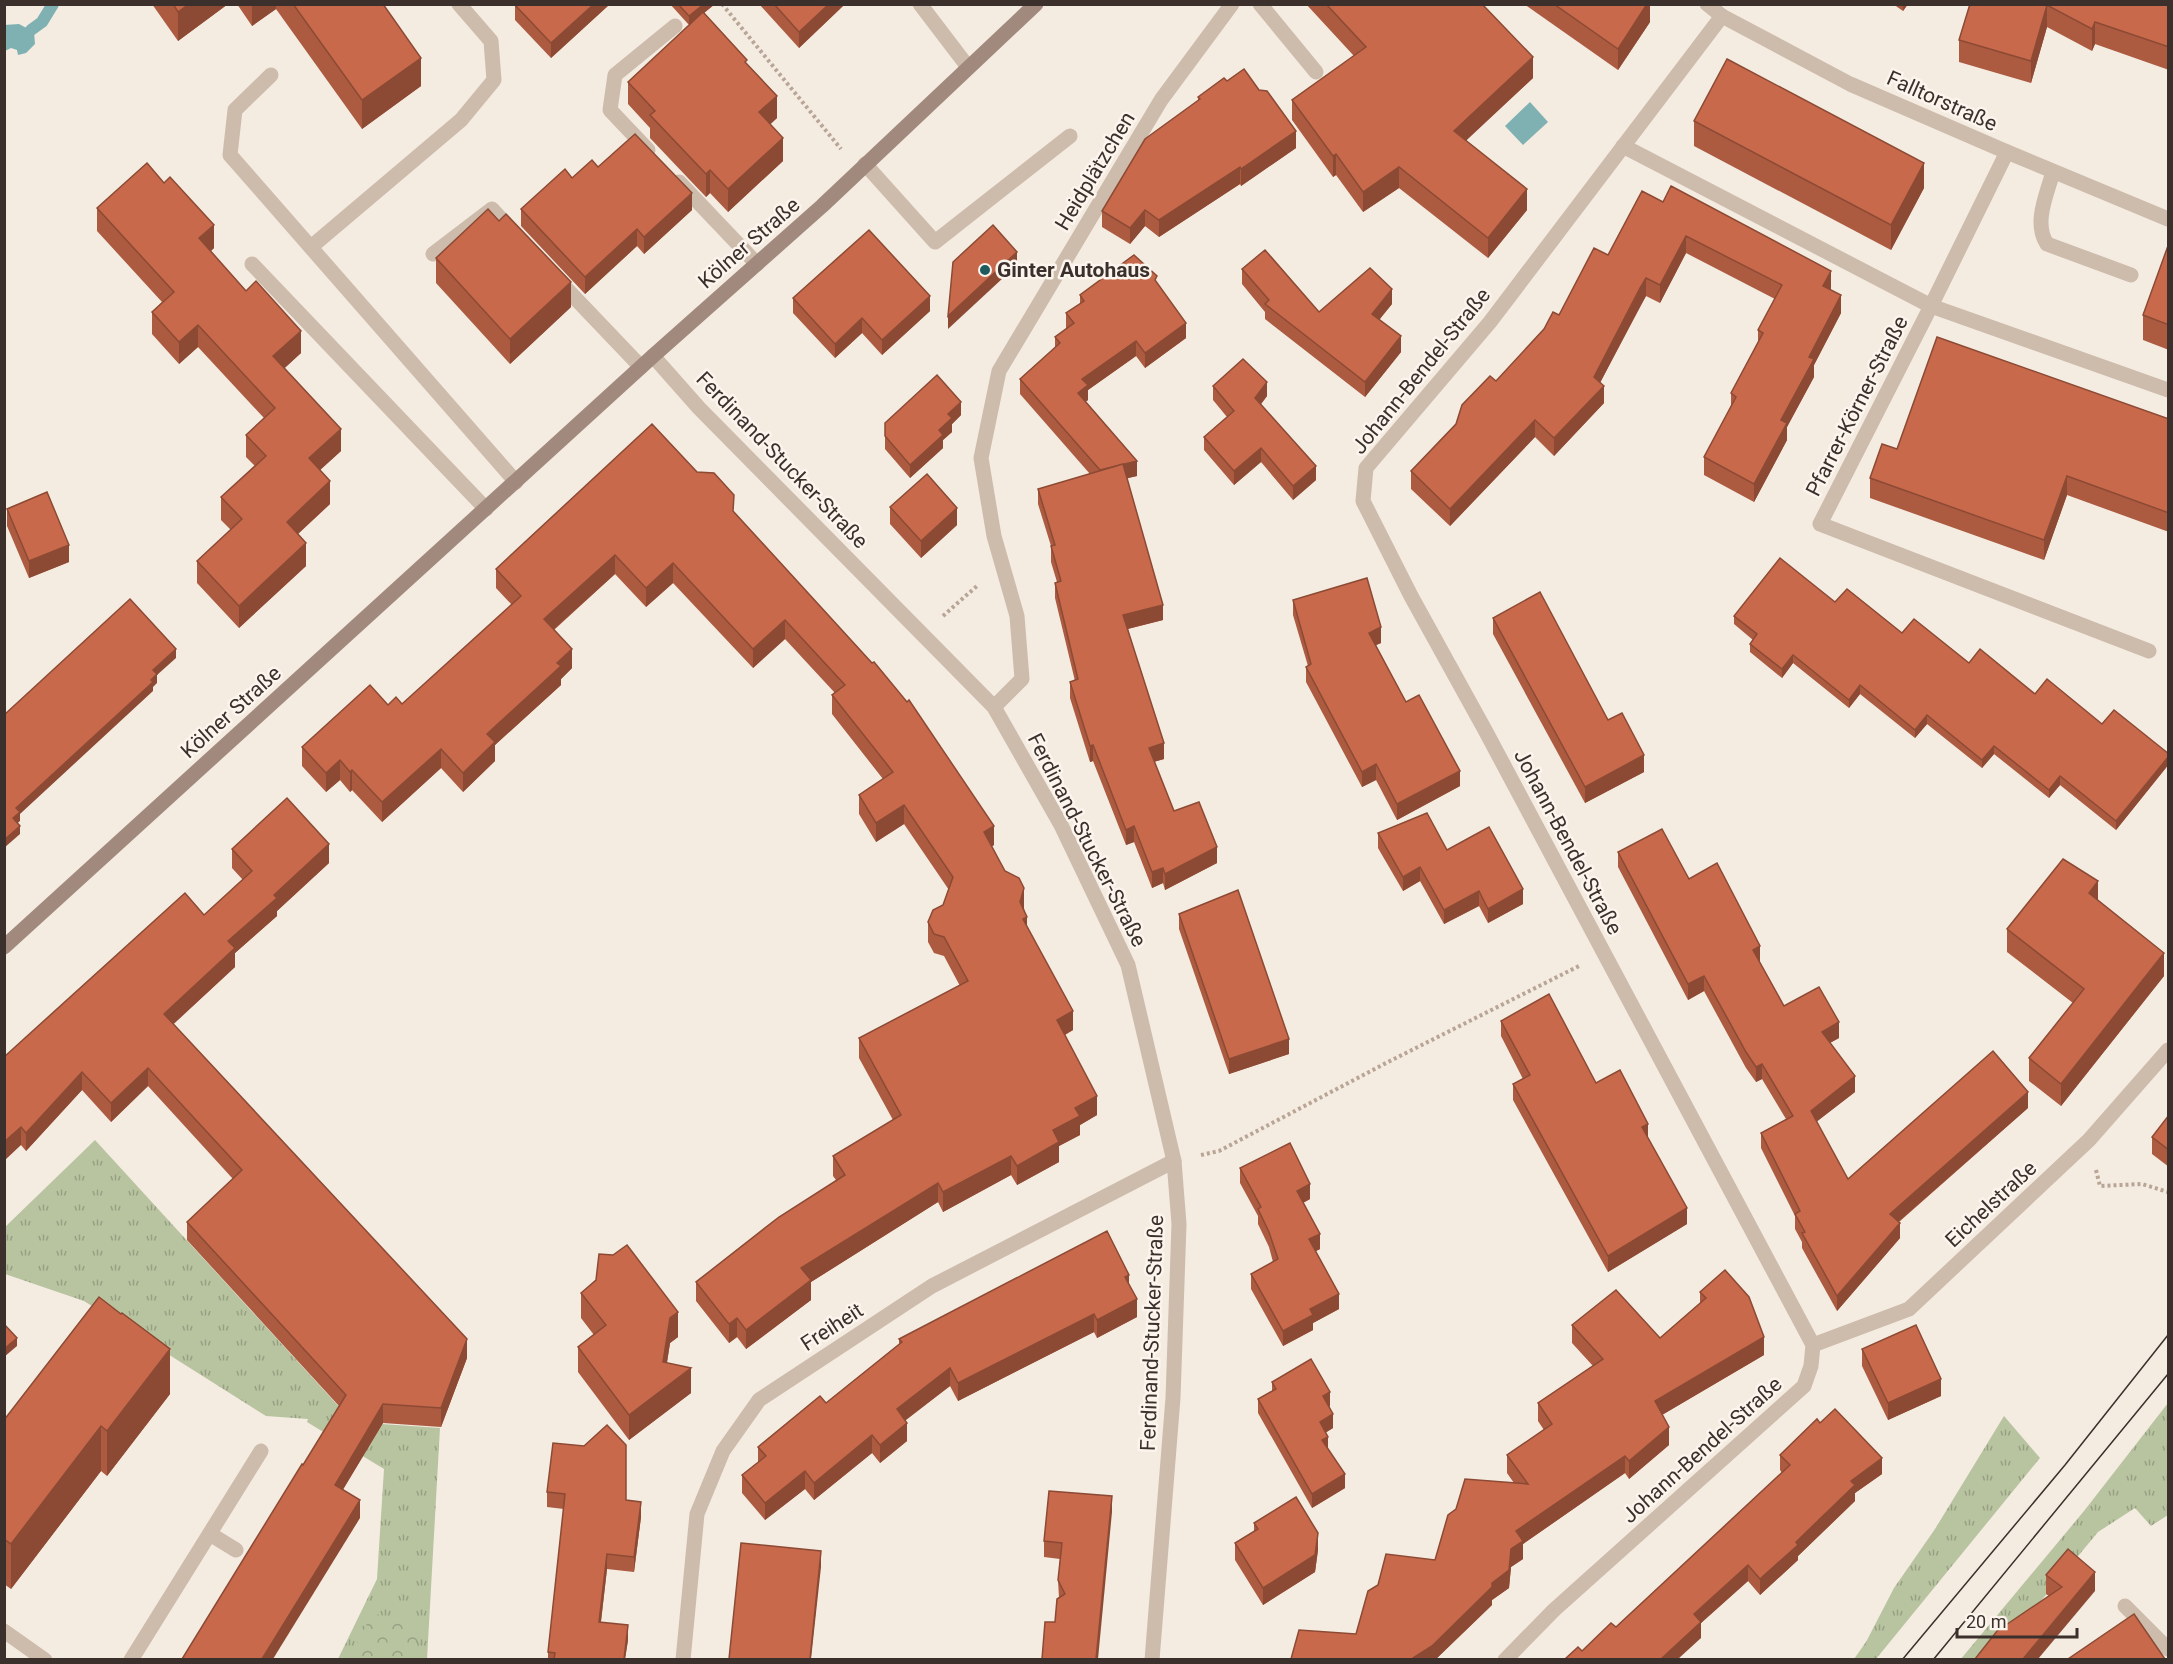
<svg xmlns="http://www.w3.org/2000/svg" width="2173" height="1664" font-family="Roboto,sans-serif">
  <style>
    .grass { fill: url(#grass-tufts) }
    .park { fill: url(#park-crowns) }
    .water { fill: #7fb0b2 }
    .lines { fill: none; stroke-linecap: round; stroke-linejoin: round }
    .stream { stroke: #7fb0b2; stroke-width: 12 }
    .path { stroke: #b9a596; stroke-width: 4; stroke-dasharray: 3 3; stroke-linecap: butt }
    .lane { stroke: #cdbbac; stroke-width: 15 }
    .street { stroke: #cdbbac; stroke-width: 15 }
    .secondary { stroke: #a18a7d; stroke-width: 15 }
    .tram { stroke: #3b302b; stroke-width: 1.5 }
    .wall { fill: #ac5a40 }
    .shaded-wall { fill: #8c4a34 }
    .building { fill: #c8694b; stroke: #8c4a34; stroke-width: 1.5 }
    .poi-dot { fill: #1f5a5e; stroke: #fbf5ee; stroke-width: 2 }
    .labels { text-anchor: middle; stroke-width: 5; stroke-linejoin: round; paint-order: stroke }
    .street-label { font-size: 21px; fill: #3b302b; stroke: #fbf5ee }
    .poi-label { font-size: 21px; font-weight: bold; fill: #3b302b; stroke: #fbf5ee; text-anchor: start }
  </style>
  <defs>
    <pattern id="grass-tufts" width="24" height="20" patternUnits="userSpaceOnUse" patternTransform="scale(1.5)"><rect width="24" height="20" fill="#b8c4a0"/><path d="M3 7l-1-3M5 7V3M7 7l1-3M15 17l-1-3M17 17v-4M19 17l1-3" fill="none" stroke="#97a083"/></pattern>
    <pattern id="park-crowns" width="20" height="18" patternUnits="userSpaceOnUse" patternTransform="scale(1.5)"><rect width="20" height="18" fill="#b8c4a0"/><path d="M2 6a3 3 0 1 1 6 0M12 15a3 3 0 1 1 6 0" fill="none" stroke="#97a083"/></pattern>
  </defs>
  <rect width="100%" height="100%" fill="#f4ebe1"/>
  <g class="grass">
    <polygon points="95,1140 353,1422 440,1428 427,1659 338,1659 377,1579 384,1469 307,1422 308,1419 266,1416 84,1301 5,1274 4,1228"/>
    <polygon points="2168,1403 2168,1515 2151,1526 2135,1508 2098,1532 1993,1659 1960,1660 2084,1511"/>
    <polygon points="2004,1416 2040,1458 1876,1659 1854,1659 1866,1642 1894,1588 1935,1529"/>
  </g>
  <polygon class="park" points="373,1613 419,1627 415,1659 348,1659"/>
  <g class="water">
    <polygon points="19,24 34,32 35,44 26,53 18,55 17,50 11,48 5,51 4,25"/>
    <polygon points="1530,102 1548,122 1523,145 1505,126"/>
  </g>
  <g class="lines">
    <polyline class="stream" points="31,30 42,22 53,4"/>
    <g class="path">
      <polyline points="722,4 841,149"/>
      <polyline points="943,616 978,585"/>
      <polyline points="1201,1155 1219,1151 1388,1062 1581,965"/>
      <polyline points="2096,1170 2100,1186 2142,1184 2168,1192"/>
    </g>
    <g class="lane">
      <polyline points="920,4 968,67"/>
      <polyline points="1260,4 1316,72"/>
      <polyline points="271,75 235,110 230,155 516,482"/>
      <polyline points="1623,146 1931,306"/>
      <polyline points="648,150 610,110 615,75 675,26"/>
      <polyline points="865,164 935,242 1070,136"/>
      <path d="M2053 172C2047 194 2033 223 2047 244L2131 275"/>
      <polyline points="679,182 757,264"/>
      <polyline points="311,247 461,120 494,80 491,41 459,4"/>
      <polyline points="433,254 492,209 515,234"/>
      <polyline points="252,264 486,509"/>
      <polyline points="558,280 641,367"/>
      <polyline points="2125,1606 2168,1649"/>
    </g>
    <g class="street">
      <polyline points="1707,4 1722,16 1850,84 2007,152 2168,219"/>
      <polyline points="2007,152 1931,306 1820,524 2149,651"/>
      <polyline points="1931,306 2168,390"/>
      <polyline points="653,356 699,408 994,707 1061,825 1128,965 1174,1161 1179,1224 1173,1398 1152,1660"/>
      <polyline points="994,707 1022,679 1017,616 994,536 981,458 999,371 1161,100 1232,4"/>
      <polyline points="1813,1345 1909,1309 2089,1140 2168,1050"/>
      <polyline points="210,1534 236,1550"/>
      <polyline points="4,1631 45,1660"/>
      <polyline points="131,1660 261,1451"/>
      <polyline points="683,1660 697,1514 723,1451 759,1400 932,1286 1174,1161"/>
      <polyline points="1505,1660 1554,1610 1804,1386 1811,1366 1813,1345 1485,730 1411,596 1363,501 1366,468 1490,322 1722,16"/>
    </g>
    <polyline class="secondary" points="4,947 653,356 822,206 1036,4"/>
    <g class="tram">
      <polyline points="1902,1660 2065,1465 2168,1335"/>
      <polyline points="1933,1660 2168,1374"/>
    </g>
  </g>
  <g class="wall">
    <polygon points="152,4 228,4 178,41"/>
    <polygon points="237,4 383,4 421,86 362,129 276,9 252,26"/>
    <polygon points="610,4 551,58 515,20 515,5"/>
    <polygon points="670,4 715,4 704,13 747,64 777,118 770,124 783,161 728,212 710,193 706,197 650,138 650,128 628,104 628,82 689,25"/>
    <polygon points="759,4 843,4 843,6 799,48"/>
    <polygon points="1306,4 1482,4 1533,78 1466,140 1527,210 1488,258 1399,188 1363,212 1336,175 1333,177 1292,120 1292,100 1354,56"/>
    <polygon points="1524,4 1650,4 1650,22 1618,70"/>
    <polygon points="1893,4 1908,4 1903,11"/>
    <polygon points="1970,4 2169,4 2169,70 2095,44 2092,51 2047,27 2031,83 1959,62 1959,40"/>
    <polygon points="1198,97 1296,148 1241,186 1240,184 1159,237 1145,226 1130,244 1102,227 1102,211 1198,100"/>
    <polygon points="1694,121 1924,188 1891,250 1694,146"/>
    <polygon points="598,167 692,210 644,254 637,246 585,294 521,226 521,209 572,178"/>
    <polygon points="1642,191 1831,288 1830,290 1841,313 1814,365 1814,377 1787,427 1787,440 1754,502 1704,475 1704,457 1731,406 1731,393 1758,342 1758,330 1775,299 1686,253 1660,303 1646,296 1640,306 1600,383 1604,403 1554,456 1535,437 1450,526 1411,489 1411,471 1559,315 1608,255"/>
    <polygon points="97,208 214,248 211,251 301,353 284,368 341,451 320,470 330,504 298,534 306,566 239,628 197,583 197,561 231,530 221,520 221,497 255,466 246,457 246,435 264,418 198,347 179,364 152,334 152,312 162,302 97,231"/>
    <polygon points="499,221 571,307 510,364 436,283 436,258"/>
    <polygon points="2169,243 2169,350 2143,340 2143,315"/>
    <polygon points="1242,269 1319,312 1392,304 1379,319 1401,352 1365,397 1265,319 1265,312 1242,284"/>
    <polygon points="1157,283 1186,338 1145,368 1136,356 1088,390 1088,400 1085,402 1137,476 1127,478 1163,620 1128,629 1164,759 1154,762 1174,811 1217,863 1165,890 1163,883 1152,888 1134,842 1126,845 1093,761 1090,762 1070,698 1070,682 1075,681 1055,598 1055,583 1057,582 1051,562 1051,546 1038,504 1038,489 1090,474 1020,394 1020,379 1055,348 1055,337 1066,329 1066,313 1080,304 1080,295"/>
    <polygon points="793,298 930,311 882,355 862,333 835,358 793,313"/>
    <polygon points="1213,386 1267,396 1261,404 1316,480 1293,500 1261,462 1234,485 1204,450 1204,437 1227,417 1213,400"/>
    <polygon points="961,415 952,424 952,432 943,440 943,448 910,478 885,449 885,423"/>
    <polygon points="2169,419 2169,532 2067,495 2044,560 1870,498 1870,478 1897,449"/>
    <polygon points="890,507 957,525 921,558 890,524"/>
    <polygon points="7,509 69,562 29,578 7,526"/>
    <polygon points="734,512 994,845 992,846 1024,908 1027,927 1073,1030 1065,1035 1097,1115 1080,1125 1080,1135 1059,1146 1059,1162 1017,1185 1011,1175 943,1212 938,1202 811,1282 811,1300 746,1349 737,1337 729,1343 696,1301 696,1282 836,1180 833,1176 833,1156 893,1120 859,1058 859,1038 960,986 944,956 934,953 928,942 928,922 943,905 949,890 904,824 876,842 859,814 859,795 883,779 832,714 832,695 835,693 785,639 753,668 673,583 646,607 615,574 554,630 572,668 561,679 561,685 495,745 495,761 463,792 441,768 382,822 352,790 350,792 340,780 326,792 302,766 302,747 388,705 402,704 512,605 496,588 496,569"/>
    <polygon points="1293,600 1381,643 1376,645 1406,702 1460,786 1397,820 1376,780 1362,787 1306,682 1306,667 1308,666 1293,615"/>
    <polygon points="1835,602 2169,754 2169,764 2116,830 2060,785 2049,798 1994,754 1982,768 1927,724 1915,738 1860,694 1849,708 1793,663 1782,678 1750,652 1750,644 1753,640 1734,624 1734,616"/>
    <polygon points="1493,618 1608,720 1644,772 1585,803 1493,634"/>
    <polygon points="1378,833 1447,850 1523,904 1488,923 1479,906 1444,924 1420,881 1403,891 1378,848"/>
    <polygon points="232,849 329,863 277,911 277,916 235,953 235,967 173,1024 467,1358 441,1427 383,1423 343,1489 360,1518 303,1465 339,1406 187,1240 187,1222 233,1179 148,1086 111,1122 82,1090 26,1151 21,1145 4,1057 204,915 243,880 232,868"/>
    <polygon points="1618,852 1689,879 1760,961 1759,961 1784,1006 1839,1038 1830,1043 1855,1092 1816,1122 1848,1179 2028,1108 1899,1222 1900,1238 1837,1311 1802,1248 1802,1242 1795,1229 1795,1216 1761,1148 1761,1133 1786,1119 1762,1079 1756,1082 1746,1068 1704,991 1688,1000 1618,867"/>
    <polygon points="2098,901 2164,976 2061,1106 2029,1081 2029,1058 2073,1003 2007,952 2007,929"/>
    <polygon points="1179,914 1289,1054 1229,1074 1179,929"/>
    <polygon points="1501,1021 1596,1083 1687,1224 1608,1272 1513,1100 1513,1084 1523,1079 1501,1036"/>
    <polygon points="2169,1115 2169,1167 2152,1154 2152,1137"/>
    <polygon points="1240,1168 1310,1199 1303,1203 1320,1249 1315,1251 1339,1309 1313,1323 1313,1330 1283,1346 1251,1289 1251,1274 1273,1262 1269,1247 1258,1224 1258,1216 1240,1183"/>
    <polygon points="1129,1285 1137,1317 1097,1338 1094,1332 958,1401 950,1386 905,1420 907,1441 880,1463 872,1453 814,1500 805,1489 765,1520 742,1493 742,1475 758,1462 758,1447 826,1403 899,1344 899,1339"/>
    <polygon points="1700,1292 1764,1355 1662,1415 1669,1445 1629,1479 1625,1473 1523,1544 1523,1559 1511,1567 1509,1588 1492,1600 1492,1605 1436,1659 1291,1659 1356,1634 1435,1560 1514,1483 1507,1473 1507,1455 1544,1430 1538,1421 1538,1403 1593,1366 1572,1343 1572,1325 1660,1338 1700,1303"/>
    <polygon points="581,1293 678,1337 670,1343 667,1363 691,1393 629,1440 578,1372 578,1347 594,1335 581,1318"/>
    <polygon points="1862,1349 1941,1396 1888,1420 1862,1366"/>
    <polygon points="1272,1382 1330,1406 1329,1407 1333,1428 1325,1433 1328,1449 1345,1488 1312,1508 1258,1413 1258,1399 1272,1391"/>
    <polygon points="170,1394 107,1476 101,1471 11,1589 4,1584 4,1420"/>
    <polygon points="1820,1423 1882,1474 1855,1493 1855,1501 1798,1556 1798,1560 1760,1595 1748,1581 1701,1623 1701,1638 1582,1651 1616,1627 1782,1473 1780,1470 1780,1455"/>
    <polygon points="547,1492 626,1500 641,1517 634,1572 607,1569 601,1622 628,1640 625,1659 548,1659 548,1652 564,1509 547,1507"/>
    <polygon points="1112,1512 1055,1622 1059,1598 1058,1580 1060,1559 1044,1557 1044,1541"/>
    <polygon points="1254,1523 1318,1550 1315,1572 1263,1605 1235,1560 1235,1543 1254,1532"/>
    <polygon points="2046,1575 2095,1591 2049,1596 2046,1594"/>
  </g>
  <g class="shaded-wall">
    <polygon points="189,4 228,4 178,41 178,12"/>
    <polygon points="252,4 276,4 276,9 252,26"/>
    <polygon points="594,4 610,4 551,58 551,43"/>
    <polygon points="704,4 715,4 689,25 689,16"/>
    <polygon points="829,4 843,4 843,6 799,48 799,32"/>
    <polygon points="1647,4 1650,4 1650,22 1618,70 1618,49"/>
    <polygon points="1903,4 1908,4 1903,11"/>
    <polygon points="2047,5 2047,27 2031,83 2031,61"/>
    <polygon points="2095,22 2095,44 2092,51 2092,29"/>
    <polygon points="1533,57 1533,78 1454,152 1454,131"/>
    <polygon points="421,58 421,86 362,129 362,100"/>
    <polygon points="777,96 777,118 759,135 759,112"/>
    <polygon points="1296,131 1296,148 1241,186 1241,169"/>
    <polygon points="783,138 783,161 728,212 728,189"/>
    <polygon points="1336,154 1336,175 1333,177 1333,156"/>
    <polygon points="1924,163 1924,188 1891,250 1891,225"/>
    <polygon points="1240,167 1240,184 1159,237 1159,220"/>
    <polygon points="1399,167 1399,188 1363,212 1363,192"/>
    <polygon points="710,170 710,193 706,197 706,174"/>
    <polygon points="1527,189 1527,210 1488,258 1488,238"/>
    <polygon points="692,193 692,210 644,254 644,237"/>
    <polygon points="1145,210 1145,226 1130,244 1130,228"/>
    <polygon points="214,225 214,248 199,261 199,238"/>
    <polygon points="637,229 637,246 585,294 585,277"/>
    <polygon points="1686,236 1686,253 1660,303 1660,285"/>
    <polygon points="1017,252 1017,265 948,329 948,316"/>
    <polygon points="1831,271 1831,288 1823,304 1823,286"/>
    <polygon points="1646,278 1646,296 1594,394 1594,377"/>
    <polygon points="571,282 571,307 510,364 510,339"/>
    <polygon points="1392,289 1392,304 1372,329 1372,314"/>
    <polygon points="1841,295 1841,313 1814,365 1814,377 1787,427 1787,440 1754,502 1754,484 1809,357"/>
    <polygon points="930,296 930,311 882,355 882,340"/>
    <polygon points="862,318 862,333 835,358 835,344"/>
    <polygon points="1186,323 1186,338 1145,368 1145,353"/>
    <polygon points="198,325 198,347 179,364 179,342"/>
    <polygon points="301,331 301,353 273,379 273,356"/>
    <polygon points="1401,336 1401,352 1365,397 1365,382"/>
    <polygon points="1136,341 1136,356 1088,390 1088,400 1078,408 1078,393 1082,379"/>
    <polygon points="1267,382 1267,396 1255,412 1255,398"/>
    <polygon points="1604,386 1604,403 1554,456 1554,438"/>
    <polygon points="961,402 961,415 952,424 952,432 943,440 943,448 910,478 910,465 939,430 948,414"/>
    <polygon points="1535,420 1535,437 1450,526 1450,509"/>
    <polygon points="341,429 341,451 309,480 309,458"/>
    <polygon points="1261,448 1261,462 1234,485 1234,471"/>
    <polygon points="1137,461 1137,476 1100,485 1100,470"/>
    <polygon points="1316,466 1316,480 1293,500 1293,486"/>
    <polygon points="2067,476 2067,495 2044,560 2044,540"/>
    <polygon points="330,481 330,504 287,544 287,522"/>
    <polygon points="957,508 957,525 921,558 921,541"/>
    <polygon points="306,543 306,566 239,628 239,606"/>
    <polygon points="69,545 69,562 29,578 29,561"/>
    <polygon points="615,555 615,574 544,638 544,619"/>
    <polygon points="673,563 673,583 646,607 646,588"/>
    <polygon points="1163,605 1163,620 1123,630 1123,615"/>
    <polygon points="785,620 785,639 753,668 753,649"/>
    <polygon points="1381,627 1381,643 1369,648 1369,633"/>
    <polygon points="176,649 176,658 157,675 157,683 153,687 153,691 20,814 20,821 13,827 13,818 16,808 151,680 153,670"/>
    <polygon points="572,649 572,668 561,679 561,685 495,745 495,761 463,792 463,773 487,734"/>
    <polygon points="1793,655 1793,663 1782,678 1782,669"/>
    <polygon points="1860,685 1860,694 1849,708 1849,700"/>
    <polygon points="1927,715 1927,724 1915,738 1915,730"/>
    <polygon points="1164,743 1164,759 1149,763 1149,748"/>
    <polygon points="1093,745 1093,761 1090,762 1090,746"/>
    <polygon points="1994,746 1994,754 1982,768 1982,760"/>
    <polygon points="441,749 441,768 382,822 382,802"/>
    <polygon points="1644,755 1644,772 1585,803 1585,787"/>
    <polygon points="2169,756 2169,764 2116,830 2116,821"/>
    <polygon points="340,760 340,780 326,792 326,773"/>
    <polygon points="1376,764 1376,780 1362,787 1362,772"/>
    <polygon points="352,770 352,790 350,792 350,772"/>
    <polygon points="1460,771 1460,786 1397,820 1397,804"/>
    <polygon points="2060,776 2060,785 2049,798 2049,790"/>
    <polygon points="904,805 904,824 876,842 876,823"/>
    <polygon points="20,826 20,834 4,848 4,840"/>
    <polygon points="994,826 994,845 984,851 984,832"/>
    <polygon points="1134,826 1134,842 1126,845 1126,830"/>
    <polygon points="329,844 329,863 277,911 277,916 235,953 235,967 164,1033 164,1014 228,941 274,895"/>
    <polygon points="1217,847 1217,863 1165,890 1165,874"/>
    <polygon points="1420,867 1420,881 1403,891 1403,877"/>
    <polygon points="1163,868 1163,883 1152,888 1152,872"/>
    <polygon points="2098,881 2098,904 2089,893"/>
    <polygon points="1024,888 1024,908 1020,921 1020,902"/>
    <polygon points="1523,889 1523,904 1488,923 1488,909"/>
    <polygon points="1479,891 1479,906 1444,924 1444,910"/>
    <polygon points="1027,917 1027,936 1023,919"/>
    <polygon points="1760,946 1760,961 1753,965 1753,950"/>
    <polygon points="2164,953 2164,976 2061,1106 2061,1084"/>
    <polygon points="1704,976 1704,991 1688,1000 1688,984"/>
    <polygon points="1073,1011 1073,1030 1057,1039 1057,1020"/>
    <polygon points="1839,1022 1839,1038 1822,1047 1822,1032"/>
    <polygon points="1289,1039 1289,1054 1229,1074 1229,1059"/>
    <polygon points="1762,1064 1762,1079 1756,1082 1756,1067"/>
    <polygon points="148,1068 148,1086 111,1122 111,1103"/>
    <polygon points="82,1072 82,1090 26,1151 26,1133"/>
    <polygon points="1855,1076 1855,1092 1811,1126 1811,1111"/>
    <polygon points="2028,1092 2028,1108 1890,1229 1890,1214"/>
    <polygon points="1097,1096 1097,1115 1080,1125 1080,1135 1059,1146 1059,1162 1017,1185 1017,1166 1075,1108"/>
    <polygon points="1648,1124 1648,1140 1642,1127"/>
    <polygon points="21,1127 21,1145 4,1161 4,1142"/>
    <polygon points="1011,1156 1011,1175 943,1212 943,1192"/>
    <polygon points="938,1183 938,1202 811,1282 811,1300 746,1349 746,1330 801,1268"/>
    <polygon points="1310,1184 1310,1199 1297,1206 1297,1191"/>
    <polygon points="1687,1208 1687,1224 1608,1272 1608,1256"/>
    <polygon points="1900,1223 1900,1238 1837,1311 1837,1296"/>
    <polygon points="1320,1234 1320,1249 1309,1255 1309,1239"/>
    <polygon points="1129,1275 1129,1292 1125,1277"/>
    <polygon points="1339,1294 1339,1309 1313,1323 1313,1330 1283,1346 1283,1331 1310,1309"/>
    <polygon points="1137,1299 1137,1317 1097,1338 1097,1320"/>
    <polygon points="678,1312 678,1337 670,1343 663,1387 663,1362 670,1318"/>
    <polygon points="1094,1314 1094,1332 958,1401 958,1383"/>
    <polygon points="737,1318 737,1337 729,1343 729,1324"/>
    <polygon points="1764,1337 1764,1355 1655,1419 1655,1401"/>
    <polygon points="17,1338 17,1346 4,1357 4,1349"/>
    <polygon points="467,1339 467,1358 441,1427 441,1408"/>
    <polygon points="170,1349 170,1394 107,1476 107,1431"/>
    <polygon points="691,1368 691,1393 629,1440 629,1415"/>
    <polygon points="950,1368 950,1386 897,1427 897,1409"/>
    <polygon points="1941,1379 1941,1396 1888,1420 1888,1403"/>
    <polygon points="1330,1392 1330,1406 1323,1410 1323,1396"/>
    <polygon points="383,1404 383,1423 335,1503 335,1485"/>
    <polygon points="1333,1414 1333,1428 1320,1436 1320,1422"/>
    <polygon points="907,1423 907,1441 880,1463 880,1445"/>
    <polygon points="101,1426 101,1471 11,1589 11,1544"/>
    <polygon points="1669,1427 1669,1445 1629,1479 1629,1461"/>
    <polygon points="872,1435 872,1453 814,1500 814,1483"/>
    <polygon points="1328,1437 1328,1451 1322,1440"/>
    <polygon points="1625,1456 1625,1473 1523,1544 1523,1559 1511,1567 1509,1588 1492,1600 1492,1605 1436,1659 1413,1659 1413,1658 1492,1583 1511,1549 1516,1531"/>
    <polygon points="1882,1458 1882,1474 1855,1493 1855,1501 1798,1556 1798,1560 1760,1595 1760,1579 1796,1542 1851,1481"/>
    <polygon points="805,1471 805,1489 765,1520 765,1503"/>
    <polygon points="1345,1474 1345,1488 1312,1508 1312,1494"/>
    <polygon points="1112,1496 1112,1512 1098,1659 1096,1659"/>
    <polygon points="360,1500 360,1518 273,1659 262,1659"/>
    <polygon points="641,1502 641,1517 634,1572 634,1557"/>
    <polygon points="1318,1533 1318,1550 1315,1572 1263,1605 1263,1588"/>
    <polygon points="821,1551 821,1567 811,1659 810,1659"/>
    <polygon points="607,1554 607,1569 599,1637 599,1622"/>
    <polygon points="1748,1565 1748,1581 1701,1623 1701,1638 1678,1659 1661,1659 1694,1614"/>
    <polygon points="2095,1572 2095,1591 2038,1659 2023,1659"/>
    <polygon points="628,1625 628,1640 625,1659 624,1659"/>
  </g>
  <g class="building">
    <polygon points="173,4 189,4 178,12"/>
    <polygon points="293,4 383,4 421,58 362,100"/>
    <polygon points="516,4 594,4 551,43 515,5"/>
    <polygon points="678,4 704,4 689,16"/>
    <polygon points="774,4 829,4 799,32"/>
    <polygon points="1326,4 1482,4 1533,57 1454,131 1527,189 1488,238 1399,167 1363,192 1336,154 1333,156 1292,100 1366,47"/>
    <polygon points="1554,4 1647,4 1618,49"/>
    <polygon points="1970,4 2169,4 2169,47 2095,22 2092,29 2047,5 2031,61 1959,40"/>
    <polygon points="703,12 747,60 745,62 777,96 759,112 783,138 728,189 710,170 706,174 650,115 655,111 628,82"/>
    <polygon points="1727,59 1924,163 1891,225 1694,121"/>
    <polygon points="1244,69 1259,90 1267,91 1296,131 1241,169 1240,167 1159,220 1145,210 1130,228 1102,211 1145,139 1200,99 1198,97 1224,78 1227,81"/>
    <polygon points="635,134 692,193 644,237 637,229 585,277 521,209 565,169 572,178 592,160 598,167"/>
    <polygon points="147,163 164,183 170,177 214,225 199,238 246,291 256,281 301,331 273,356 341,429 309,458 330,481 287,522 306,543 239,606 197,561 242,519 221,497 266,456 246,435 275,408 198,325 179,342 152,312 174,292 97,208"/>
    <polygon points="1671,186 1831,271 1823,286 1841,295 1809,357 1814,359 1781,420 1787,423 1754,484 1704,457 1736,397 1731,393 1763,333 1758,330 1782,285 1686,236 1660,285 1646,278 1640,288 1594,377 1604,386 1554,438 1535,420 1450,509 1411,471 1456,424 1462,405 1490,376 1496,381 1544,329 1553,312 1559,315 1594,248 1608,255 1642,191 1663,202"/>
    <polygon points="488,209 499,221 506,214 571,282 510,339 436,258"/>
    <polygon points="993,225 1017,252 948,316 953,262"/>
    <polygon points="869,230 930,296 882,340 862,318 835,344 793,298"/>
    <polygon points="2169,243 2169,325 2143,315"/>
    <polygon points="1265,250 1319,312 1370,268 1392,289 1372,314 1401,336 1365,382 1265,304 1269,300 1242,269"/>
    <polygon points="1134,255 1157,276 1155,280 1186,323 1145,353 1136,341 1082,379 1088,385 1078,393 1137,461 1100,470 1020,379 1060,343 1055,337 1074,323 1066,313 1084,301 1080,295"/>
    <polygon points="1937,337 2169,419 2169,513 2067,476 2044,540 1870,478 1882,444 1897,449"/>
    <polygon points="1243,359 1267,382 1255,398 1316,466 1293,486 1261,448 1234,471 1204,437 1234,411 1213,386"/>
    <polygon points="937,375 961,402 948,414 952,418 939,430 943,435 910,465 885,436 885,423"/>
    <polygon points="652,424 697,472 714,473 734,495 733,511 872,663 874,662 907,702 909,700 994,826 984,832 1005,871 1019,878 1024,888 1020,902 1027,917 1023,919 1073,1011 1057,1020 1097,1096 1075,1108 1080,1116 1053,1130 1059,1142 1017,1166 1011,1156 943,1192 938,1183 801,1268 811,1280 746,1330 737,1318 729,1324 696,1282 779,1217 845,1175 833,1156 901,1115 859,1038 968,981 944,937 934,934 928,922 933,910 943,905 953,877 904,805 876,823 859,795 893,772 832,695 845,685 785,620 753,649 673,563 646,588 615,555 544,619 572,649 557,663 561,666 487,734 495,742 463,773 441,749 382,802 352,770 350,772 340,760 326,773 302,747 370,685 388,705 396,697 402,704 521,596 496,569"/>
    <polygon points="1123,464 1163,605 1123,615 1164,743 1149,748 1174,811 1199,802 1217,847 1165,874 1163,868 1152,872 1134,826 1126,830 1093,745 1090,746 1070,682 1078,679 1055,583 1061,581 1051,546 1055,545 1038,489"/>
    <polygon points="927,474 957,508 921,541 890,507"/>
    <polygon points="47,492 69,545 29,561 7,509"/>
    <polygon points="1780,558 1835,602 1847,589 1902,633 1914,619 1969,663 1980,649 2035,694 2047,679 2102,724 2114,710 2169,754 2169,756 2116,821 2060,776 2049,790 1994,746 1982,760 1927,715 1915,730 1860,685 1849,700 1793,655 1782,669 1750,644 1757,634 1734,616"/>
    <polygon points="1367,578 1381,627 1369,633 1406,702 1419,695 1460,771 1397,804 1376,764 1362,772 1306,667 1311,664 1293,600"/>
    <polygon points="1540,592 1608,720 1622,713 1644,755 1585,787 1493,618"/>
    <polygon points="130,599 176,649 153,670 157,674 151,680 153,682 16,808 20,812 13,818 20,826 4,840 4,715"/>
    <polygon points="287,798 329,844 274,895 277,898 228,941 235,948 164,1014 467,1339 441,1408 383,1404 335,1485 360,1500 262,1659 182,1659 302,1464 303,1465 346,1395 187,1222 242,1170 148,1068 111,1103 82,1072 26,1133 21,1127 4,1142 4,1057 185,893 204,915 252,871 232,849"/>
    <polygon points="1427,813 1447,850 1489,827 1523,889 1488,909 1479,891 1444,910 1420,867 1403,877 1378,833"/>
    <polygon points="1662,829 1689,879 1717,863 1760,946 1753,950 1784,1006 1819,987 1839,1022 1822,1032 1855,1076 1811,1111 1848,1179 1993,1051 2028,1092 1890,1214 1900,1223 1837,1296 1802,1233 1805,1232 1795,1214 1800,1211 1761,1133 1793,1116 1762,1064 1756,1067 1746,1052 1704,976 1688,984 1618,852"/>
    <polygon points="2063,859 2098,881 2089,893 2164,953 2061,1084 2029,1058 2084,989 2007,929"/>
    <polygon points="1238,890 1289,1039 1229,1059 1179,914"/>
    <polygon points="1549,994 1596,1083 1620,1070 1648,1124 1642,1127 1687,1208 1608,1256 1513,1084 1530,1075 1501,1021"/>
    <polygon points="2169,1115 2169,1150 2152,1137"/>
    <polygon points="1290,1143 1310,1184 1297,1191 1320,1234 1309,1239 1339,1294 1310,1309 1313,1315 1283,1331 1251,1274 1278,1259 1269,1232 1258,1209 1261,1207 1240,1168"/>
    <polygon points="1107,1231 1129,1275 1125,1277 1137,1299 1097,1320 1094,1314 958,1383 950,1368 897,1409 907,1423 880,1445 872,1435 814,1483 805,1471 765,1503 742,1475 766,1456 758,1447 820,1396 826,1403 902,1342 899,1339"/>
    <polygon points="627,1245 678,1312 670,1318 663,1362 691,1368 629,1415 578,1347 606,1325 581,1293 596,1280 599,1254 613,1255"/>
    <polygon points="1725,1270 1749,1297 1764,1337 1655,1401 1669,1427 1629,1461 1625,1456 1516,1531 1523,1541 1511,1549 1509,1570 1492,1583 1492,1587 1432,1646 1413,1658 1413,1659 1291,1659 1299,1630 1356,1634 1368,1591 1378,1585 1386,1554 1435,1560 1448,1515 1456,1509 1465,1479 1528,1484 1507,1455 1552,1424 1538,1403 1603,1359 1572,1325 1616,1290 1660,1338 1706,1298 1700,1292"/>
    <polygon points="99,1297 121,1314 122,1313 170,1349 107,1431 101,1426 11,1544 4,1539 4,1420"/>
    <polygon points="4,1324 17,1338 4,1349"/>
    <polygon points="1916,1325 1941,1379 1888,1403 1862,1349"/>
    <polygon points="1311,1359 1330,1392 1323,1396 1333,1414 1320,1422 1328,1437 1322,1440 1345,1474 1312,1494 1258,1399 1276,1389 1272,1382"/>
    <polygon points="1835,1409 1882,1458 1851,1481 1855,1485 1796,1542 1798,1545 1760,1579 1748,1565 1694,1614 1701,1622 1661,1659 1565,1659 1578,1647 1582,1651 1611,1623 1616,1627 1790,1465 1780,1455 1817,1419 1820,1423"/>
    <polygon points="607,1425 626,1445 626,1500 641,1502 634,1557 607,1554 599,1622 628,1625 624,1659 554,1659 555,1653 548,1652 565,1494 547,1492 553,1443 584,1446"/>
    <polygon points="1049,1491 1112,1496 1096,1659 1042,1659 1045,1622 1055,1622 1057,1599 1065,1594 1058,1580 1062,1543 1044,1541"/>
    <polygon points="1296,1497 1318,1533 1315,1555 1263,1588 1235,1543 1258,1529 1254,1523"/>
    <polygon points="741,1543 821,1551 810,1659 729,1659"/>
    <polygon points="2068,1549 2095,1572 2023,1659 1975,1659 1997,1631 2062,1587 2046,1575"/>
    <polygon points="2134,1614 2165,1659 2068,1659"/>
  </g>
  <circle class="poi-dot" cx="985" cy="270" r="6"/>
  <g class="labels">
    <g class="street-label">
      <text transform="translate(1942 101) rotate(24)" y="7">Falltorstraße</text>
      <text transform="translate(1095 171) rotate(-59)" y="7">Heidplätzchen</text>
      <text transform="translate(749 243) rotate(-41)" y="7">Kölner Straße</text>
      <text transform="translate(1421 371) rotate(-51)" y="7">Johann-Bendel-Straße</text>
      <text transform="translate(1857 406) rotate(-63)" y="7">Pfarrer-Körner-Straße</text>
      <text transform="translate(782 460) rotate(46)" y="7">Ferdinand-Stucker-Straße</text>
      <text transform="translate(231 712) rotate(-42)" y="7">Kölner Straße</text>
      <text transform="translate(1087 840) rotate(63)" y="7">Ferdinand-Stucker-Straße</text>
      <text transform="translate(1568 842) rotate(62)" y="7">Johann-Bendel-Straße</text>
      <text transform="translate(1991 1204) rotate(-43)" y="7">Eichelstraße</text>
      <text transform="translate(832 1327) rotate(-33)" y="7">Freiheit</text>
      <text transform="translate(1152 1333) rotate(-88)" y="7">Ferdinand-Stucker-Straße</text>
      <text transform="translate(1702 1450) rotate(-42)" y="7">Johann-Bendel-Straße</text>
    </g>
    <g class="poi-label">
      <text x="997" y="277">Ginter Autohaus</text>
    </g>
  </g>
  <rect width="2173" height="1664" fill="none" stroke="#3b302b" stroke-width="12"/>
  <path d="M1957 1628v9h120v-9" fill="none" stroke="#3b302b" stroke-width="3"/>
  <text x="1966" y="1628" font-size="18" fill="#3b302b" stroke="#fbf5ee" stroke-width="4.5" paint-order="stroke">20 m</text>
</svg>
